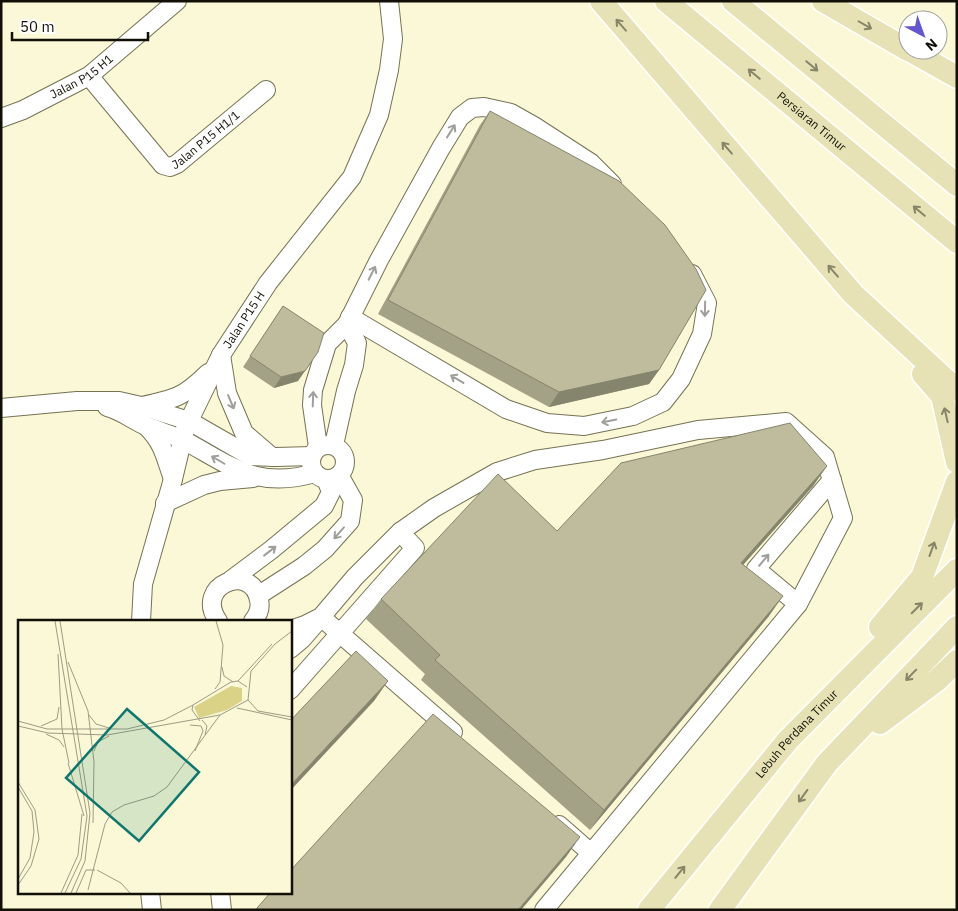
<svg xmlns="http://www.w3.org/2000/svg" width="958" height="911" font-family="'IBM Plex Sans',sans-serif">
  <style>
    .lines { fill: none; stroke-linecap: round; stroke-linejoin: round }
    .minor-casing { stroke: #757254; stroke-width: 20 }
    .major-casing { stroke: #fff; stroke-width: 25 }
    .minor { stroke: #fff; stroke-width: 18 }
    .major { stroke: #e6e2b6; stroke-width: 22 }
    .wall { fill: #a3a286 }
    .shaded-wall { fill: #85846d }
    .building { fill: #bebc9c; stroke: #85846d }
    .oneway { stroke: #878467 }
    .oneway2 { stroke: #a09f9b }
    .labels { text-anchor: middle; stroke-width: 4.5; stroke-linejoin: round; paint-order: stroke }
    .street-label { font-size: 12px; fill: #121006; stroke: #fff }
    .inset-road { fill: none; stroke: #9d9b83; stroke-width: 1 }
    .view { fill: #0f766e; fill-opacity: 0.15; stroke: #0f766e; stroke-width: 2.5 }
    .inset-edge { fill: none; stroke: #121006; stroke-width: 2.5 }
  </style>
  <rect width="100%" height="100%" fill="#faf8d6"/>
  <g class="lines">
    <g class="minor-casing">
      <g id="minor">
        <path id="s1" d="M89 76 163 165 170 167 177 164 266 90"/>
        <path id="s2" d="M1 118 23 110 89 76 177 1"/>
        <polyline points="350,317 506,409 547,423 584,426 633,416 663,402 681,379 702,334 707,303 692,274"/>
        <polyline points="347,324 379,260 441,148 460,117 472,108 484,107 511,113 534,126 591,163 612,184"/>
        <polyline points="221,355 227,393 244,433 272,457"/>
        <path d="M142 406C175 399 184 397 208 373"/>
        <path d="M107 407C120 410 131 419 144 425 157 431 171 434 183 440 232 466 256 490 315 473"/>
        <polyline points="1,408 77,401 119,401 141,406 189,421 250,456 276,457 312,456"/>
        <path d="M147 427C164 444 165 457 173 479"/>
        <circle cx="328" cy="462" r="17"/>
        <polyline points="318,447 312,405 313,390 327,344 347,324 357,343 354,365 346,391 334,445"/>
        <polyline points="165,503 204,485 220,481 253,478"/>
        <polyline points="231,580 271,550 324,506 331,492 326,479"/>
        <polyline points="259,595 304,566 325,549 350,521 353,500 339,475"/>
        <polyline points="798,604 756,569 832,480"/>
        <path id="s3" d="M141 621 143 584 173 479 185 429 221 355 268 283 352 177 379 115 389 70 393 39 389 1"/>
        <path d="M218 621C193 585 252 562 259 600 261 608 258 615 253 621"/>
        <polyline points="290,630 305,625 321,617 355,577 400,532 434,508 497,472 535,460 603,450 698,430 786,422 825,457 843,518 798,604 544,910"/>
        <polyline points="290,649 302,639 321,617 453,732"/>
        <polyline points="290,690 415,548 400,532"/>
        <polyline points="559,825 591,853"/>
        <polyline points="150,892 152,910"/>
        <polyline points="220,892 222,910"/>
      </g>
    </g>
    <g class="major-casing">
      <g id="major">
        <polyline points="601,1 853,294 957,390"/>
        <path id="s4" d="M666 1 957 242"/>
        <polyline points="733,1 957,185"/>
        <polyline points="823,1 908,50"/>
        <polyline points="909,50 957,77"/>
        <polyline points="923,374 942,396 957,462"/>
        <polyline points="880,627 922,577 957,482"/>
        <polyline points="880,723 936,681 957,661"/>
        <path id="s5" d="M649 910 788 740 957 570"/>
        <polyline points="720,910 827,763 957,627"/>
      </g>
    </g>
    <use href="#minor" class="minor"/>
    <use href="#major" class="major"/>
  </g>
  <g class="wall">
    <polygon points="490,111 659,370 649,384 549,407 378,314 480,125"/>
    <polygon points="283,306 298,381 274,388 243,367"/>
    <polygon points="827,466 813,486 743,565 769,616 590,830 421,680 425,674 366,619 381,599 557,531"/>
  </g>
  <g class="shaded-wall">
    <polygon points="659,370 649,384 549,407 559,392"/>
    <polygon points="305,371 298,381 274,388 281,377"/>
    <polygon points="827,466 813,486 727,583 741,563"/>
    <polygon points="783,596 769,616 590,830 604,810"/>
    <polygon points="388,681 374,701 290,791 290,786"/>
    <polygon points="580,837 566,857 521,910 518,910"/>
  </g>
  <g class="building">
    <polygon points="490,111 619,181 665,225 696,269 706,290 659,370 559,392 388,300"/>
    <polygon points="283,306 324,333 318,352 305,371 281,377 250,356"/>
    <polygon points="790,423 827,466 741,563 783,596 604,810 435,660 440,655 381,599 498,474 557,531 621,463"/>
    <polygon points="356,651 388,681 290,786 290,721"/>
    <polygon points="433,714 580,837 518,910 257,910 257,908 271,892 290,892 290,871"/>
  </g>
  <defs><path id="oneway-shaft" d="M-6 0H5M1.5-3L5.5 0L1.5 3" fill="none" stroke-width="1.6" stroke-linecap="round" stroke-linejoin="round" transform="scale(1.25)"/></defs>
  <g class="oneway">
    <use href="#oneway-shaft" transform="translate(621 25) rotate(-131)"/>
    <use href="#oneway-shaft" transform="translate(865 25) rotate(30)"/>
    <use href="#oneway-shaft" transform="translate(812 66) rotate(40)"/>
    <use href="#oneway-shaft" transform="translate(754 74) rotate(-140)"/>
    <use href="#oneway-shaft" transform="translate(727 148) rotate(-131)"/>
    <use href="#oneway-shaft" transform="translate(919 211) rotate(-140)"/>
    <use href="#oneway-shaft" transform="translate(833 271) rotate(-131)"/>
    <use href="#oneway-shaft" transform="translate(946 415) rotate(-103)"/>
    <use href="#oneway-shaft" transform="translate(932 549) rotate(-70)"/>
    <use href="#oneway-shaft" transform="translate(917 608) rotate(-45)"/>
    <use href="#oneway-shaft" transform="translate(911 675) rotate(134)"/>
    <use href="#oneway-shaft" transform="translate(803 796) rotate(126)"/>
    <use href="#oneway-shaft" transform="translate(680 872) rotate(-51)"/>
  </g>
  <g class="oneway2">
    <use href="#oneway-shaft" transform="translate(451 131) rotate(-58)"/>
    <use href="#oneway-shaft" transform="translate(372 273) rotate(-63)"/>
    <use href="#oneway-shaft" transform="translate(705 309) rotate(91)"/>
    <use href="#oneway-shaft" transform="translate(457 379) rotate(-149)"/>
    <use href="#oneway-shaft" transform="translate(313 399) rotate(-88)"/>
    <use href="#oneway-shaft" transform="translate(231 402) rotate(67)"/>
    <use href="#oneway-shaft" transform="translate(609 421) rotate(169)"/>
    <use href="#oneway-shaft" transform="translate(218 460) rotate(-150)"/>
    <use href="#oneway-shaft" transform="translate(339 533) rotate(131)"/>
    <use href="#oneway-shaft" transform="translate(270 551) rotate(-38)"/>
    <use href="#oneway-shaft" transform="translate(764 560) rotate(-50)"/>
  </g>
  <g class="labels">
    <g class="street-label">
      <text dy="4" stroke="none"><textPath href="#s2" startOffset="91">Jalan P15 H1</textPath></text>
      <text dy="4" stroke="none"><textPath href="#s4" startOffset="189">Persiaran Timur</textPath></text>
      <text dy="4" stroke="none"><textPath href="#s1" startOffset="168">Jalan P15 H1/1</textPath></text>
      <text dy="4" stroke="none"><textPath href="#s3" startOffset="322">Jalan P15 H</textPath></text>
      <text dy="4" stroke="none"><textPath href="#s5" startOffset="230">Lebuh Perdana Timur</textPath></text>
    </g>
  </g>
  <g transform="translate(18 620)">
    <rect width="274" height="274" fill="#faf8d6"/>
    <path d="M213 66 224 68V81L209 90 181 98 176 87Z" fill="#d9d287"/>
    <path class="inset-road" d="M37 1 69 196 63 239 47 273M42 1 72 193 67 241 53 273M40 34 44 109 51 143M50 42 70 91 76 142 75 203M204 47 206 56 215 62M220 61 254 24M197 69 202 62 205 25 198 1M230 80 240 91 274 97M219 88 274 100M71 95 78 104 91 108M184 100 189 106 187 115M0 101 29 109H109L146 100 175 85M182 101 174 90 175 85 213 62 220 61 229 67M172 105 183 106 185 111 177 131M0 106 30 113 89 115 202 95 230 80 233 51 257 24 274 11M23 106 39 99 41 87M28 114 41 120 46 127M76 131 80 122 91 116M50 143 66 196M0 162 17 190 21 219 13 246 0 265M0 167 14 191 16 212 12 238 0 259M79 250 103 263 112 273M70 270 87 204 94 192 106 185 136 176 149 167 202 95M43 273 60 235 64 194M58 273 68 250H77"/>
    <path class="view" d="M109 89 181 152 121 221 48 158Z"/>
    <rect width="274" height="274" class="inset-edge"/>
  </g>
  <rect width="958" height="911" fill="none" stroke="#121006" stroke-width="5"/>
  <g transform="translate(923 35) rotate(139)"><circle r="24" fill="#ffffff" stroke="#a09f9b"/>
  <path d="M0-4L9 19L0 12L-9 19Z" fill="#6356cf"/>
  <text y="-8" font-size="14" font-weight="bold" text-anchor="middle" fill="#121006">N</text>
  </g>
  <path d="M12 32v8h136v-8" fill="none" stroke="#121006" stroke-width="2.5"/>
  <text x="20" y="32" font-size="15" fill="#121006" stroke="#ffffff" stroke-width="4" paint-order="stroke">50 m</text>
</svg>
